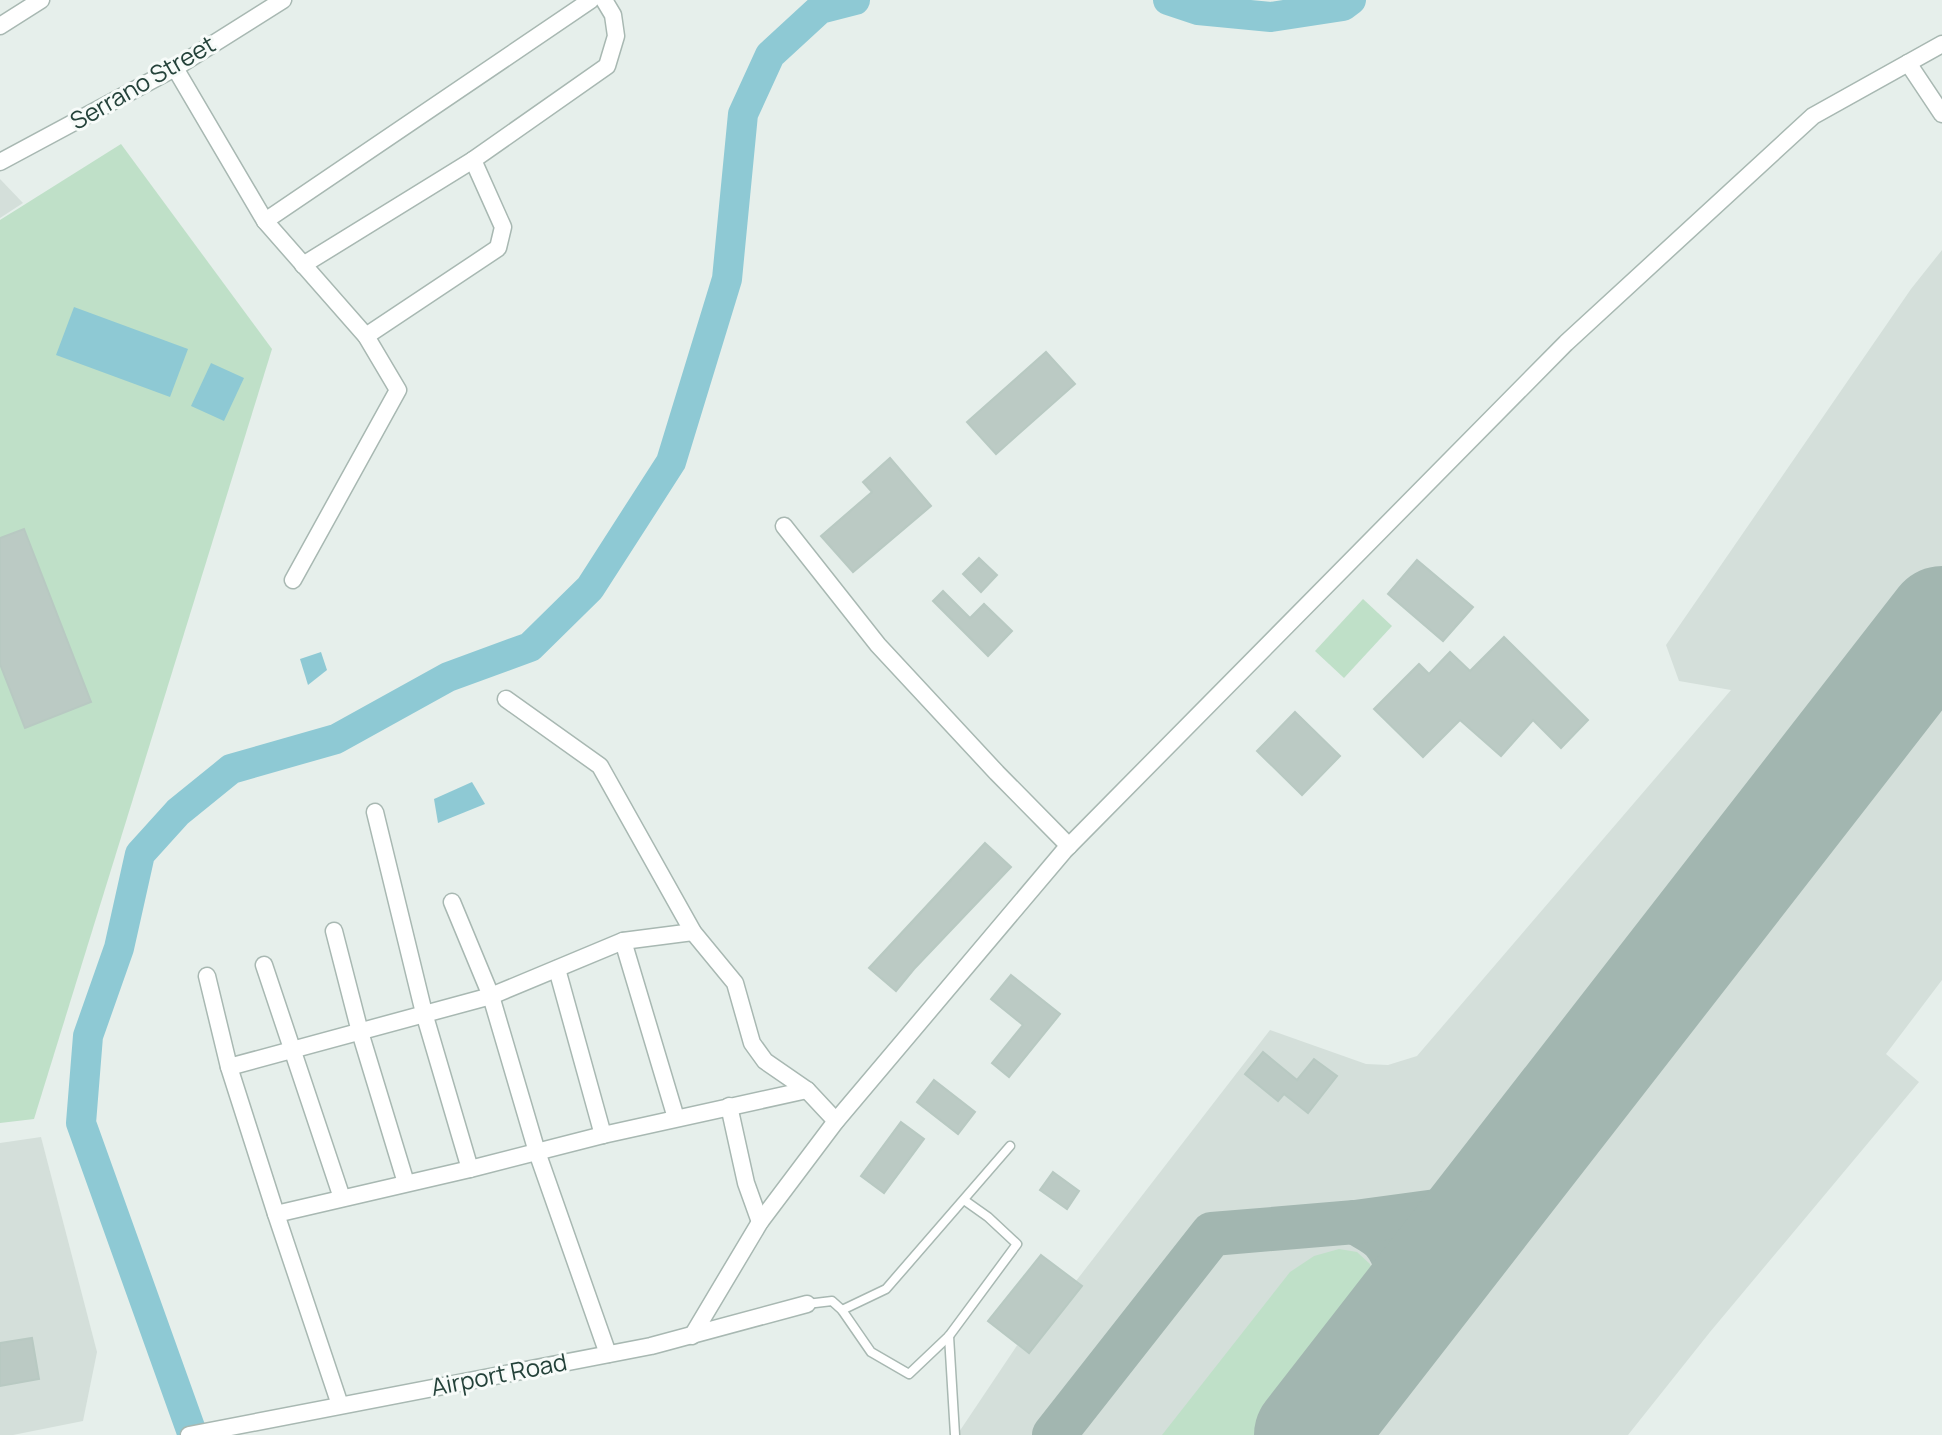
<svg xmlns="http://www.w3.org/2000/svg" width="1942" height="1435" font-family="Manrope,sans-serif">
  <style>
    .built { fill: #d4dfda }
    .green { fill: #bfe0c8 }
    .water { fill: #8ec9d4 }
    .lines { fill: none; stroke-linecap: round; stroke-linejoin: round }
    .river { stroke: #8ec9d4; stroke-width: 30 }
    .taxiway { stroke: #a2b6b0; stroke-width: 44 }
    .runway { stroke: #a2b6b0; stroke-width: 110 }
    .building { fill: #bbcac4; stroke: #b8c9c2; stroke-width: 2 }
    .service-casing { stroke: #a8b8b2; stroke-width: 11 }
    .minor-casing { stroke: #a8b8b2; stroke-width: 19 }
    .service { stroke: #fff; stroke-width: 8 }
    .minor { stroke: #fff; stroke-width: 16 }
    .labels { text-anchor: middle; stroke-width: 6; stroke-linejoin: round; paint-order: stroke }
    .street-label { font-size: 24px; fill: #24423a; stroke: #f7fbf9 }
  </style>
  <rect width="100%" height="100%" fill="#e6efeb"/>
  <g class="built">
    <polygon points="0,179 23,203 0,218"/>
    <polygon points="1942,250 1942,980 1886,1054 1919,1082 1710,1332 1628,1435 957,1435 1018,1344 988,1321 1041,1255 1076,1281 1270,1030 1366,1064 1388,1065 1417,1056 1731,690 1679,681 1666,645 1911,289"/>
    <polygon points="41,1137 97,1352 83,1421 13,1435 0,1435 0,1143"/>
  </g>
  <g class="green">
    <polygon points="121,144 272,349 34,1119 0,1123 0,220"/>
    <polygon points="1363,599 1392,626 1344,678 1315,651"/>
    <polygon points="1339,1249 1357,1252 1370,1264 1378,1286 1373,1309 1274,1435 1162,1435 1290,1272 1314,1256"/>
  </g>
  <g class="water">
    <polygon points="74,307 188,349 170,397 56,355"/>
    <polygon points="211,363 244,378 224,421 191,406"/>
    <polygon points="321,652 327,670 308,685 300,659"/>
    <polygon points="472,782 485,804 438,823 434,799"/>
  </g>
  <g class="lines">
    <g class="river">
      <polyline points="1168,0 1198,10 1271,17 1343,6 1351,0"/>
      <polyline points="191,1430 81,1123 88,1036 119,948 140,854 178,812 231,769 336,739 448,677 530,647 590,588 671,462 727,279 743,114 770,55 820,9 855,0"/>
    </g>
    <g class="taxiway">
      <path d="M1355 1222C1364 1228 1376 1233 1383 1241 1404 1265 1398 1300 1392 1329"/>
      <polyline points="1054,1435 1212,1234 1355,1222 1488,1204"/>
    </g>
    <polyline class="runway" points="1309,1435 1942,621"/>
  </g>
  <g class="building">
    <polygon points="1046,352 1075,384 996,454 967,422"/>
    <polygon points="890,458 931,506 853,572 821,536 872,492 863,482"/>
    <polygon points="24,529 91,702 25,728 0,664 0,538"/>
    <polygon points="979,558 997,575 981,592 963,574"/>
    <polygon points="1417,560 1473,607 1443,641 1388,594"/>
    <polygon points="943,591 970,618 984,604 1012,631 988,656 933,601"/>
    <polygon points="1504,637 1588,720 1561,748 1533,720 1501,756 1460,720 1423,757 1374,709 1419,664 1429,674 1450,652 1470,671"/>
    <polygon points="1295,712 1340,756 1302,795 1257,751"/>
    <polygon points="985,843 1011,867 914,969 896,991 869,968"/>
    <polygon points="1011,975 1060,1014 1009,1077 992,1063 1023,1025 991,999"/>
    <polygon points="1263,1052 1297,1080 1314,1059 1337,1076 1308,1113 1284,1094 1278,1101 1245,1074"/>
    <polygon points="934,1080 975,1112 958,1134 917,1102"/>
    <polygon points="901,1122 924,1139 884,1193 861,1176"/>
    <polygon points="1053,1172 1079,1191 1067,1209 1040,1190"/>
    <polygon points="1041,1255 1082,1286 1029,1353 988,1321"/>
    <polygon points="32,1338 39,1379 0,1386 0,1343"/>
  </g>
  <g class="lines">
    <g class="service-casing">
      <g id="service">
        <polyline points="807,1304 832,1301 842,1310 871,1352 909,1374 949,1336 1017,1244 988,1217 964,1200"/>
        <polyline points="842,1310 886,1289 1010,1146"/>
        <polyline points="949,1336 955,1435"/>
      </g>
    </g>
    <g class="minor-casing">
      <g id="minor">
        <polyline points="0,26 41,0"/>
        <polyline points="1908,63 1942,114"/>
        <polyline points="175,68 265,221 366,336 398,390 293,580"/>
        <polyline points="0,162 175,68 283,0"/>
        <polyline points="265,221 591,0"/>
        <polyline points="303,265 473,160"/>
        <polyline points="366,336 498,248 503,227 473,160 607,66 616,36 613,15 604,0"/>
        <polyline points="784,526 878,645 997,773 1069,846"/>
        <polyline points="506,699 600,766 693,932 735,983 752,1043 765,1061 807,1090 836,1121"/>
        <polyline points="375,812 424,1013 470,1169"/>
        <polyline points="452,902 491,996 537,1152 608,1354"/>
        <polyline points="334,931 360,1032 406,1183"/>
        <polyline points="623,941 676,1118"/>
        <polyline points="264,965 342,1198"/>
        <polyline points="557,969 603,1135"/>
        <polyline points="207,976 229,1067 276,1214 340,1405"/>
        <polyline points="229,1067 491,996 623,941 693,932"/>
        <polyline points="729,1106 746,1183 760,1222"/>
        <polyline points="276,1214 470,1169 603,1135 807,1090"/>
        <polyline points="692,1336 760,1222 836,1121 1064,851 1566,343 1813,116 1942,44"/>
        <polyline points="189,1435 651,1346 807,1304"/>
      </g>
    </g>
    <use href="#service" class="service"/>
    <use href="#minor" class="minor"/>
  </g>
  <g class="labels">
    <g class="street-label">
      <text transform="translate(143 83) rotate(-30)" y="8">Serrano Street</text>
      <text transform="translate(499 1375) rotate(-11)" y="8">Airport Road</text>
    </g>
  </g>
</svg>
